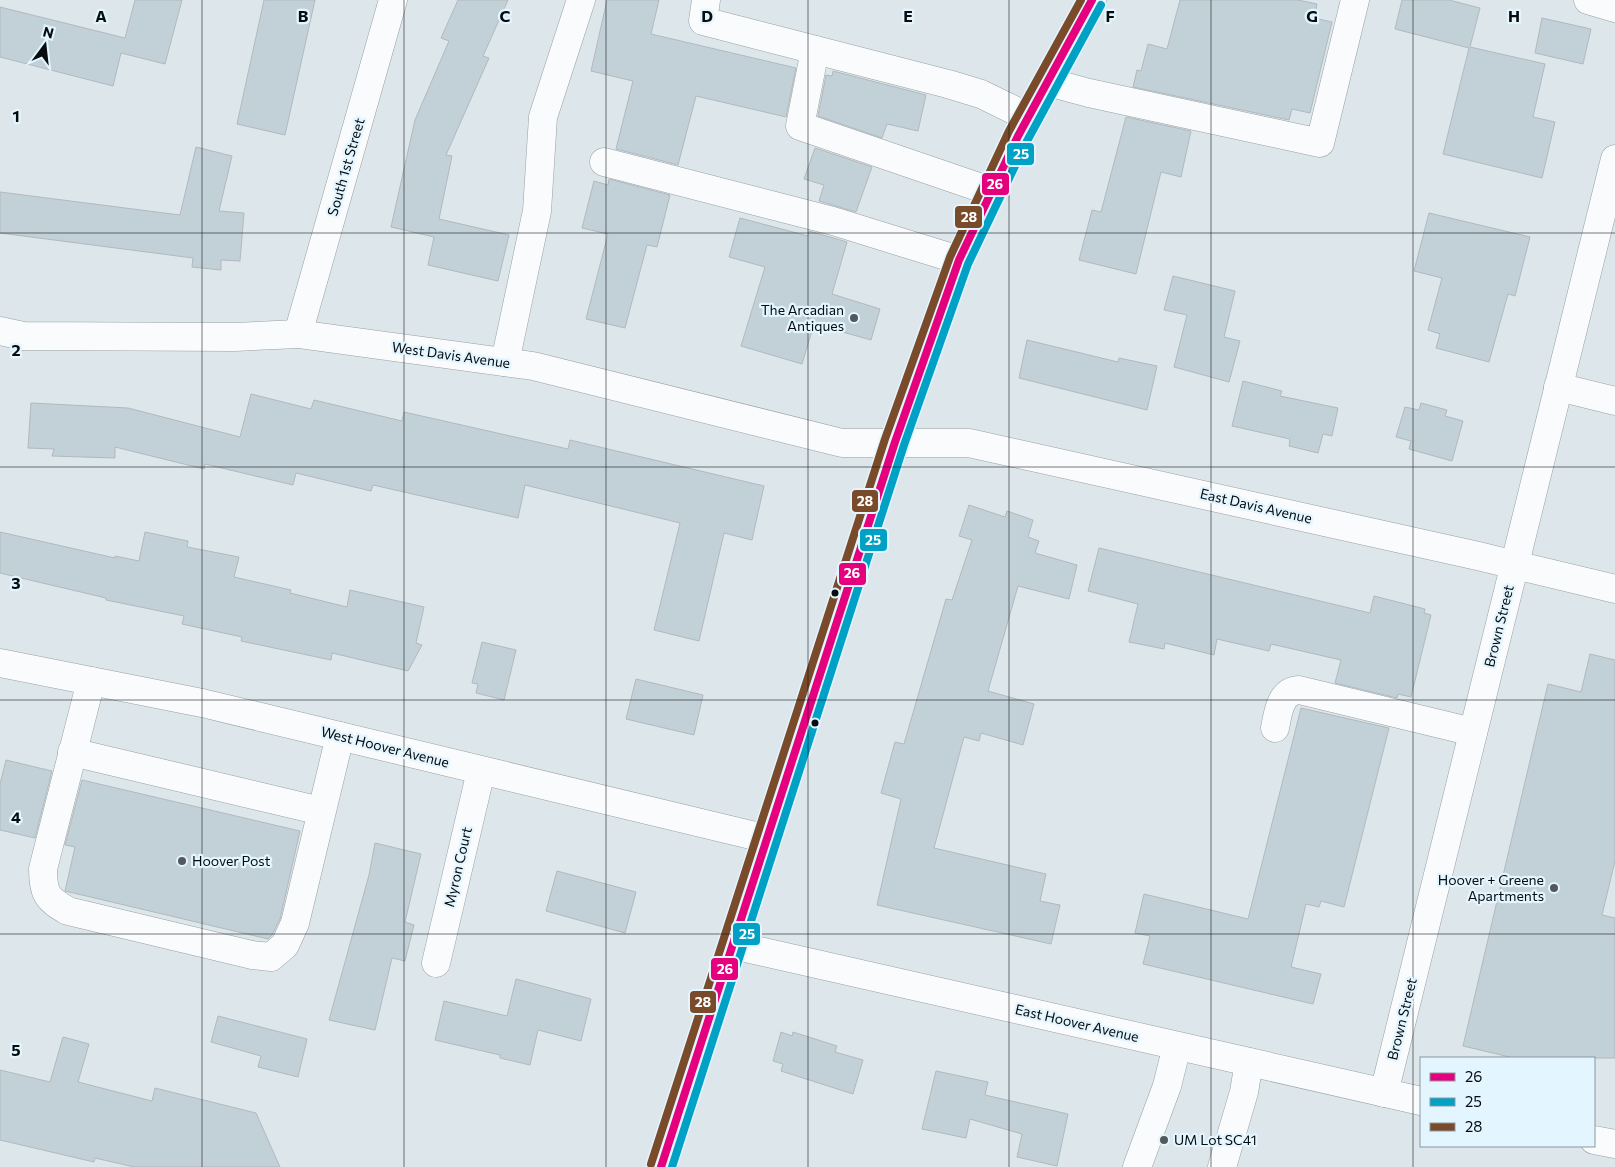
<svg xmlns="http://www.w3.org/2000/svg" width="1615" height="1167" font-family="Commissioner,sans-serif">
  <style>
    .building { fill: #c2d0d7; stroke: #b2b9bd }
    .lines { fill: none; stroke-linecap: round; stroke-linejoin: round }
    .minor-casing { stroke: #99a0a4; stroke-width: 29 }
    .major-casing { stroke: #99a0a4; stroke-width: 29 }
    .minor { stroke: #fafbfc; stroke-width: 28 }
    .major { stroke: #fafbfc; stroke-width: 28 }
    .bus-1-casing { stroke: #e3f5ff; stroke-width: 11 }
    .bus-2-casing { stroke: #e3f5ff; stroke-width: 11 }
    .bus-3-casing { stroke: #e3f5ff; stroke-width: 11 }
    .bus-1 { stroke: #e5007d; stroke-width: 8 }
    .bus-2 { stroke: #00a1c4; stroke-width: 8 }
    .bus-3 { stroke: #7a4b2a; stroke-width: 8 }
    .grid { fill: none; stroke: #070c0f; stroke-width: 1; stroke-opacity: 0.55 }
    .poi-dot { fill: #52585c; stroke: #e3f5ff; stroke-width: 2 }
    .bus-dot { fill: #070c0f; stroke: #e3f5ff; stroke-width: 2 }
    .labels { text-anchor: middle; stroke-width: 4.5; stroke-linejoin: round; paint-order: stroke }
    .street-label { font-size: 14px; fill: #070c0f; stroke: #e3f5ff }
    .poi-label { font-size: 14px; fill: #070c0f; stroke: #e3f5ff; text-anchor: end }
    .grid-label { font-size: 16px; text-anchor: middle; font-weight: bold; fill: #070c0f; stroke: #e3f5ff; stroke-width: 4.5; stroke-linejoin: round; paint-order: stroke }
    .line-badge { stroke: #e3f5ff; stroke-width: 2 }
    .badge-label { font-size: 14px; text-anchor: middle; font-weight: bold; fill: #fff }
  </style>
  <rect width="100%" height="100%" fill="#dce6eb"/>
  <g class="building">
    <polygon points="135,0 182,0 165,64 121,53 113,86 0,57 0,7 125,38"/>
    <polygon points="264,0 315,0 285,135 237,124"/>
    <polygon points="458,0 508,0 483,56 489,58 446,155 452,156 439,219 509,235 498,281 428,265 434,237 391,227 415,120 449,41 441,38"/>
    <polygon points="607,0 659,0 651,34 796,68 786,117 696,96 678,165 616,149 633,81 591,71"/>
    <polygon points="1180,0 1298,0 1317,4 1314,18 1332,22 1310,113 1292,109 1289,120 1133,87 1137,70 1141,71 1148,44 1167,49"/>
    <polygon points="1402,0 1449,0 1480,8 1470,47 1545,64 1533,117 1555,122 1542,178 1443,154 1469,48 1395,29"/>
    <polygon points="1542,18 1591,29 1583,64 1535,53"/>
    <polygon points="833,71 926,95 918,131 887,124 882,138 818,116 826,75 832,76"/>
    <polygon points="1126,117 1191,131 1181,177 1161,172 1136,274 1079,260 1092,210 1101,212"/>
    <polygon points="196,147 232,156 219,211 244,213 240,261 221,260 221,270 192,267 193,258 0,233 0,192 180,215"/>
    <polygon points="815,148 872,167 856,212 819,201 824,185 804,179"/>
    <polygon points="609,179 670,195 657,247 647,245 625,328 586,319 608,234 582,228 594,181 608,185"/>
    <polygon points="1429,213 1530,237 1515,296 1508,294 1489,362 1436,348 1440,334 1428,330 1442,278 1414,271"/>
    <polygon points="740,218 808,236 809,231 847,242 832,294 880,309 871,340 814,324 802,364 741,346 765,267 729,257"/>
    <polygon points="1173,276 1235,291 1224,337 1240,341 1229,382 1174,367 1187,315 1164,310"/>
    <polygon points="1027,340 1118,362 1119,358 1157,366 1147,410 1019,378"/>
    <polygon points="1243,381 1282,391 1280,396 1338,408 1332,436 1323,434 1318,453 1289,446 1290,439 1232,426"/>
    <polygon points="251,394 311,409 314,400 402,421 404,412 568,449 570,440 764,486 752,540 724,533 699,641 654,630 680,523 525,485 518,518 373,485 371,491 296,473 293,485 205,464 204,469 115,447 115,458 52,456 54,449 28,448 31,403 128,408 240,437"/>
    <polygon points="1421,403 1447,410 1445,416 1463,421 1452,461 1409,449 1411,441 1396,437 1405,407 1419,410"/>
    <polygon points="969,505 1005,517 1007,511 1033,520 1028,537 1039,541 1035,553 1077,565 1069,599 1018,586 988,691 1034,704 1023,745 981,733 979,741 964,737 934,848 1046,874 1040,901 1060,905 1051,944 877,905 901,799 881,793 895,742 904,744 946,599 952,600 972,540 959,536"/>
    <polygon points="0,532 115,558 115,556 139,561 145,532 188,541 187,547 239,557 234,577 291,590 290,593 347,607 350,590 424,607 416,643 422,645 408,671 332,653 331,660 241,641 242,637 182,624 184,616 106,600 106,598 0,573"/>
    <polygon points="1099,548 1370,613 1374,596 1425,609 1424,613 1431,615 1411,697 1398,694 1397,698 1335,683 1341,660 1271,644 1269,651 1217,639 1214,655 1165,643 1164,649 1129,642 1138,604 1088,591"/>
    <polygon points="482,642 516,650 504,700 476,693 478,684 472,683"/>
    <polygon points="1590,654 1615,660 1615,861 1602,915 1615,918 1615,1058 1514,1058 1463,1046 1548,684 1581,692"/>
    <polygon points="636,679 703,695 694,735 626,719"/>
    <polygon points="1301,708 1389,728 1344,907 1321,901 1319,907 1306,904 1291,967 1321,974 1313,1004 1143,964 1150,936 1135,933 1144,894 1248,919"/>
    <polygon points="6,760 52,771 35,838 0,830 0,784"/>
    <polygon points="82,780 300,831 280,919 272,935 268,939 65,891 75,847 65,845"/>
    <polygon points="375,843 421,854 405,922 414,925 405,961 392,958 375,1030 329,1020 369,875"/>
    <polygon points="557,871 636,892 625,933 546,911"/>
    <polygon points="516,979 591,999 581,1041 538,1030 530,1065 500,1058 500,1055 435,1040 444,1001 507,1016"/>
    <polygon points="218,1016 307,1039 298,1077 258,1067 261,1056 211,1042"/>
    <polygon points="781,1032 792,1036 793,1032 837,1046 835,1052 863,1060 853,1094 781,1071 783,1064 773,1061"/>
    <polygon points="63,1037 89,1044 78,1082 152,1101 155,1088 256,1113 280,1167 134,1167 95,1158 94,1162 0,1140 0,1070 50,1082"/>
    <polygon points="936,1071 988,1082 985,1095 1068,1114 1057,1166 1017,1157 1022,1134 970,1119 966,1138 922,1129"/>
  </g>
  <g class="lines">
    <g class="minor-casing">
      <g id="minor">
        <polyline points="706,0 703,21 948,84 981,94 1028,117"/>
        <polyline points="1588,0 1615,8"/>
        <polyline points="815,50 800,126 990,191"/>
        <polyline points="1048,82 1089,93 1320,143 1355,0"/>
        <polyline points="604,162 833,221 959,260"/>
        <polyline points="0,331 23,336 235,337 298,334 533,366 842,443 969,443 1478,556 1615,589"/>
        <polyline points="298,334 393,0"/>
        <polyline points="505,362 537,211 543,117 581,0"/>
        <polyline points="1558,387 1615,401"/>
        <polyline points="0,663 202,703 768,839"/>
        <path d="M91 681 43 869C43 894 47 899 68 911L252 955 271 957 285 945 295 923 340 736"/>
        <path d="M1275 728C1278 713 1280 691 1299 690L1473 732"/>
        <polyline points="72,752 321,811"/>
        <polyline points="733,945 1421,1101"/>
        <polyline points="436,963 481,771"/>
        <polyline points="1384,1093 1615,159"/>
        <polyline points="1594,1140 1615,1144"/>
        <polyline points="1137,1167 1167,1086 1177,1046"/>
        <polyline points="1222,1167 1244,1092 1249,1062"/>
      </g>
    </g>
    <g class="major-casing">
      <polyline id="major" points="661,1167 895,442 959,260 1018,136 1092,0"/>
    </g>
    <use href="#minor" class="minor"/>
    <use href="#major" class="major"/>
    <g class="bus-1-casing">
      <polyline id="bus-1" points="661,1167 895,442 959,260 1018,136 1092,0"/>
    </g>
    <g class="bus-2-casing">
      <polyline id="bus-2" points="672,1167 904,445 968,264 1027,141 1101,5"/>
    </g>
    <g class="bus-3-casing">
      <polyline id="bus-3" points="651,1164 885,439 950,257 1009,131 1081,0"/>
    </g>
    <use href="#bus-1" class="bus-1"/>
    <use href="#bus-2" class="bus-2"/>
    <use href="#bus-3" class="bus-3"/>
  </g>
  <path class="grid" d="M202 0V1167M404 0V1167M606 0V1167M808 0V1167M1009 0V1167M1211 0V1167M1413 0V1167M0 233H1615M0 467H1615M0 700H1615M0 934H1615"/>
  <g class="poi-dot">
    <circle cx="854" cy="318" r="5"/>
    <circle cx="182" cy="861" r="5"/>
    <circle cx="1554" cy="888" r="5"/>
    <circle cx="1164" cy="1140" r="5"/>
  </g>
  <g class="bus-dot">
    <circle cx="835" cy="593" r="4.5"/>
    <circle cx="815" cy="723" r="4.5"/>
  </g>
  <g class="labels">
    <g class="street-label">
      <text transform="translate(346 167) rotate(-74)" y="5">South 1st Street</text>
      <text transform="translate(451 355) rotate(8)" y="5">West Davis Avenue</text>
      <text transform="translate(1256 506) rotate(13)" y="5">East Davis Avenue</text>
      <text transform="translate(1499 626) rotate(-76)" y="5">Brown Street</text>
      <text transform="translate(385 747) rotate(14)" y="5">West Hoover Avenue</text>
      <text transform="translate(458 867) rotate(-77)" y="5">Myron Court</text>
      <text transform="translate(1402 1019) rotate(-76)" y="5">Brown Street</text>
      <text transform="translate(1077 1023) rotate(13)" y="5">East Hoover Avenue</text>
    </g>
    <g class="poi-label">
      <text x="844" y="315">The Arcadian<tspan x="844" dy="16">Antiques</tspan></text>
      <text x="192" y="866" text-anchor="start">Hoover Post</text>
      <text x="1544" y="885">Hoover + Greene<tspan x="1544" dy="16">Apartments</tspan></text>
      <text x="1174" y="1145" text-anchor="start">UM Lot SC41</text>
    </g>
  </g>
  <g class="grid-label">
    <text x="101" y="22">A</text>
    <text x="303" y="22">B</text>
    <text x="505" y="22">C</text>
    <text x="707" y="22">D</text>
    <text x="908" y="22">E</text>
    <text x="1110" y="22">F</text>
    <text x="1312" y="22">G</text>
    <text x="1514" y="22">H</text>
    <text x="16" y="122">1</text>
    <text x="16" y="356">2</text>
    <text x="16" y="589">3</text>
    <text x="16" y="823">4</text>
    <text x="16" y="1056">5</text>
  </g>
  <g class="line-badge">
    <rect x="1006" y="142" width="29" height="24" rx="5" fill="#00a1c4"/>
    <rect x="981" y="172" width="29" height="24" rx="5" fill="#e5007d"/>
    <rect x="954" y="205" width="29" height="24" rx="5" fill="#7a4b2a"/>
    <rect x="851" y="489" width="28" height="24" rx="5" fill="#7a4b2a"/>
    <rect x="859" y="528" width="29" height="24" rx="5" fill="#00a1c4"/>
    <rect x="838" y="562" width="29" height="24" rx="5" fill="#e5007d"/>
    <rect x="732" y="922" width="29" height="24" rx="5" fill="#00a1c4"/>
    <rect x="710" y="957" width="29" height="24" rx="5" fill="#e5007d"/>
    <rect x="689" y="990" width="28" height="24" rx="5" fill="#7a4b2a"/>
  </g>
  <g class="badge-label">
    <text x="1021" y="159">25</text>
    <text x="995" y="189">26</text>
    <text x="969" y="222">28</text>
    <text x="865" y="506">28</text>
    <text x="873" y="545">25</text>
    <text x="852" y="578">26</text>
    <text x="747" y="939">25</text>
    <text x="725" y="974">26</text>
    <text x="703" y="1007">28</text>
  </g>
  <rect x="1420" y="1057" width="175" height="90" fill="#e3f5ff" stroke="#8b989f"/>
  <rect x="1430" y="1073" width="25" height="8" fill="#e5007d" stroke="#8b989f"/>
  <text x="1465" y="1082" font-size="15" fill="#070c0f">26</text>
  <rect x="1430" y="1098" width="25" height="8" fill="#00a1c4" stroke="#8b989f"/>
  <text x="1465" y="1107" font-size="15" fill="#070c0f">25</text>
  <rect x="1430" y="1123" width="25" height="8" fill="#7a4b2a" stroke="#8b989f"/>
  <text x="1465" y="1132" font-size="15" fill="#070c0f">28</text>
  <g transform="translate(45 45) rotate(15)" stroke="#e3f5ff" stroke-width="4" paint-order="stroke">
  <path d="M0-4L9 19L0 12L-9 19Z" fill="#070c0f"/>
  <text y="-8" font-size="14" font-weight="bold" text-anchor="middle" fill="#070c0f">N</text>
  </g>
</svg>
